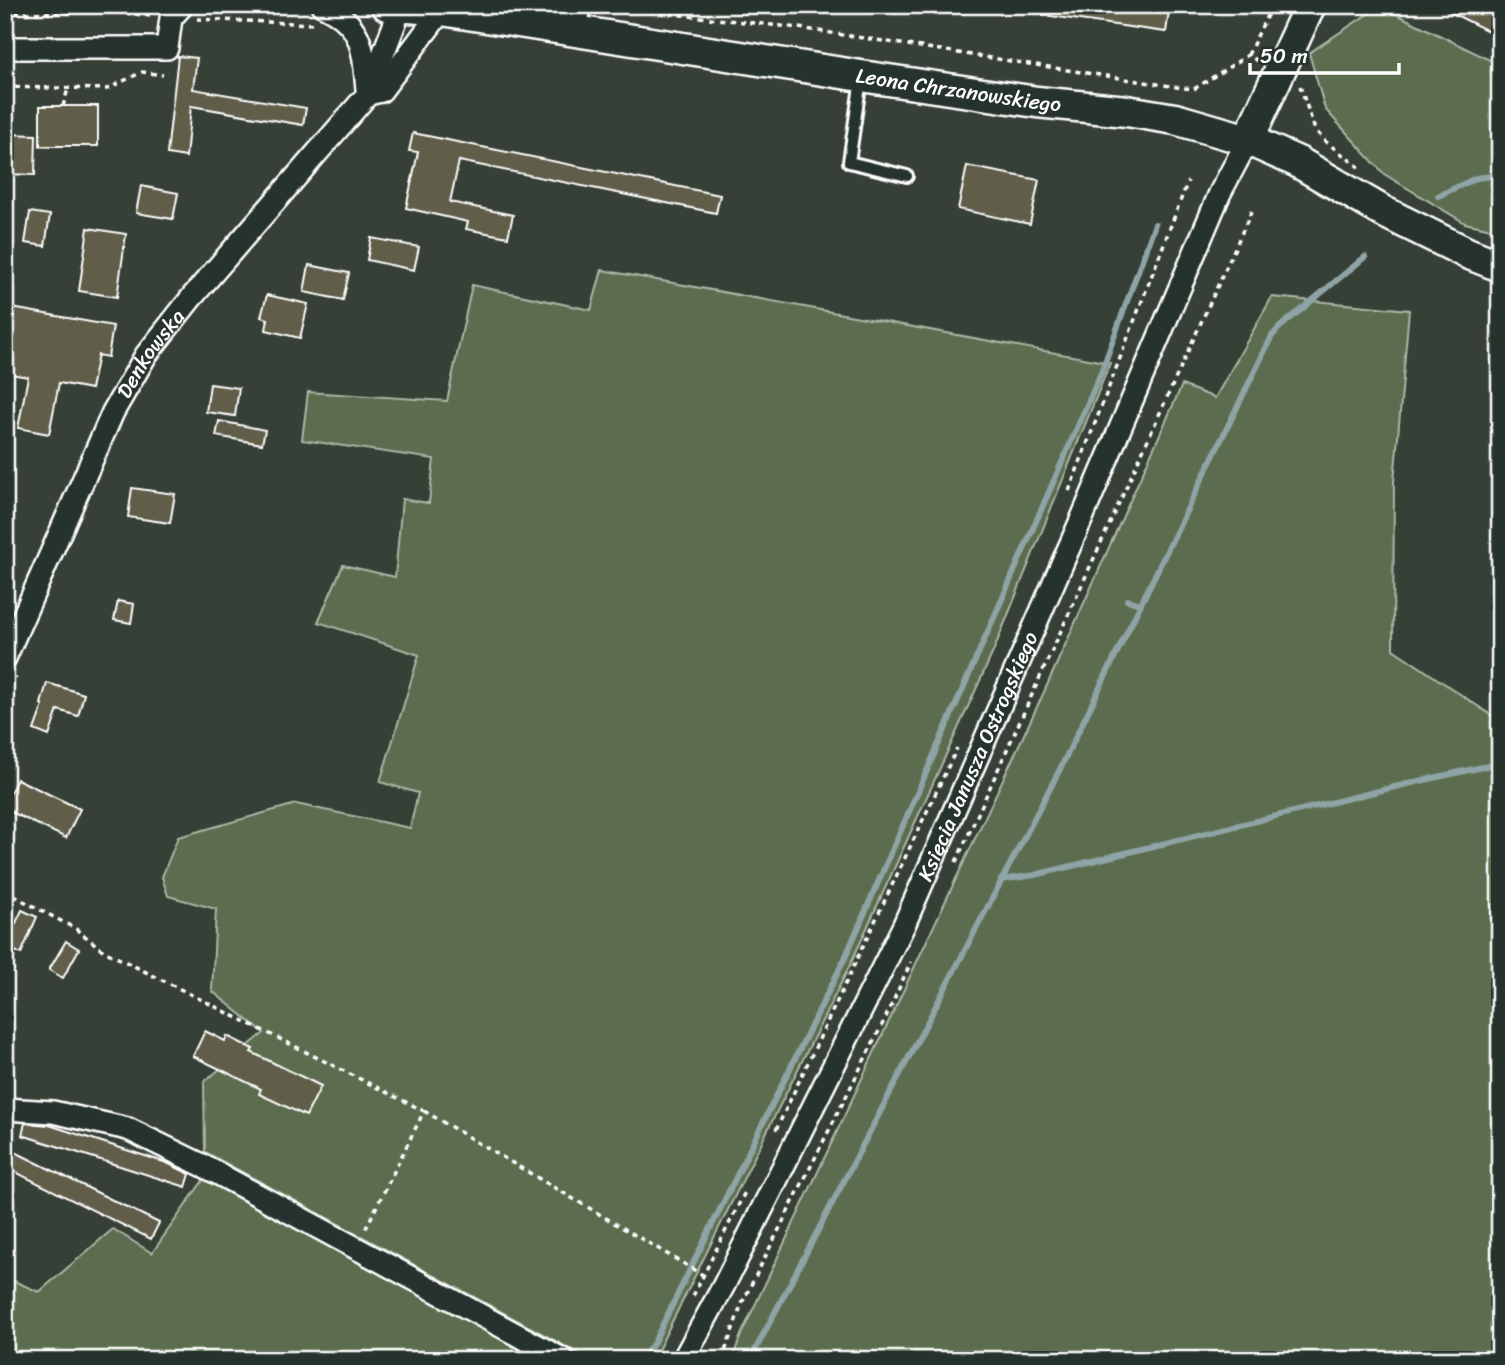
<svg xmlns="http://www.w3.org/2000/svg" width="1505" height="1365" font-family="Sriracha,sans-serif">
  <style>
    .green { fill: #5b6d4f; stroke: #adb6a7; stroke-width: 2 }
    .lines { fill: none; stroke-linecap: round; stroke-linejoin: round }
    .stream { stroke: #8fa4a6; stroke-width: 6 }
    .building { fill: #605d4a; stroke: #fff; stroke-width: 2 }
    .lane-casing { stroke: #fff; stroke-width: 16 }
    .street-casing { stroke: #fff; stroke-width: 26 }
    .secondary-casing { stroke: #fff; stroke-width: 35 }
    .path { stroke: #fff; stroke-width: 3.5; stroke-dasharray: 5 5; stroke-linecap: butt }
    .lane { stroke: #26332d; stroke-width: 10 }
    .street { stroke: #26332d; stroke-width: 21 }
    .secondary { stroke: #26332d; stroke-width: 30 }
    .labels { text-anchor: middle; stroke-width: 5; stroke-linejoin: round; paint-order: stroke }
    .street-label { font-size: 21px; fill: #fff; stroke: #26332d }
  </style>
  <rect width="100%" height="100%" fill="#374036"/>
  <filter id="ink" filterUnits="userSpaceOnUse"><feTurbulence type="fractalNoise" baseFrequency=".0143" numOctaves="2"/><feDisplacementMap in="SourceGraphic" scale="14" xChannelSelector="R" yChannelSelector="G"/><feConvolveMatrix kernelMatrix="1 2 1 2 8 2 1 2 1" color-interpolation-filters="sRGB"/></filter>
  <g filter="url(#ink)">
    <g class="green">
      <polygon points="1380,6 1500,65 1500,231 1465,223 1384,174 1325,109 1309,53"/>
      <polygon points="602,270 1110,363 993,652 850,965 653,1360 591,1360 205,1152 204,1082 264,1033 212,991 216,909 168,896 162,877 178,837 296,804 410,828 418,793 380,782 419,655 318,622 343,565 395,577 402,499 429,503 434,459 302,440 308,392 447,401 472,285 591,310"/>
      <polygon points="1272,297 1409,310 1394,482 1393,649 1500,721 1500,1360 732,1360 741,1335 1044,692 1182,385 1215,398"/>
      <polygon points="204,1179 548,1360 5,1360 5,1277 39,1292 113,1229 152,1253"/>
    </g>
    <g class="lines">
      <g class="stream">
        <polyline points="1438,196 1476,178 1500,175"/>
        <polyline points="1127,600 1141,604"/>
        <polyline points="1001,880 1035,875 1407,784 1500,763"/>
        <polyline points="641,1360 653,1344 845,958 1101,373 1155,224"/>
        <polyline points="750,1360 1059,771 1272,336 1280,327 1365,257"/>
      </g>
    </g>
    <g class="building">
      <polygon points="1044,5 1127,5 1169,11 1166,32 1043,15"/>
      <polygon points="1436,5 1500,5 1500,37"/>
      <polygon points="178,56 197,58 193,89 306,108 303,125 191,106 186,157 167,154"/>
      <rect x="40" y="106" width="58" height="40"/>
      <polygon points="413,133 720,195 716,213 459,161 450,202 513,215 508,237 466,229 468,222 406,208 418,152 409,151"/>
      <polygon points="5,134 36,135 35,175 5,174"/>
      <polygon points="967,166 1039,180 1030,224 958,209"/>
      <polygon points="141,186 178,193 173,219 136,213"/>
      <polygon points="30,212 50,215 45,246 25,243"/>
      <polygon points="88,228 126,234 117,297 79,291"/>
      <polygon points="371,238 419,247 414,270 367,260"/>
      <polygon points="309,265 349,273 343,300 304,292"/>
      <polygon points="267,295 308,304 300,338 266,330 268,319 261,317"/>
      <polygon points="12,308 113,326 108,357 98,355 91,389 59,383 49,434 18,428 28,377 5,373 5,345"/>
      <polygon points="210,384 239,388 235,416 206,412"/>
      <polygon points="219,421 265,430 262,444 216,436"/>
      <polygon points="132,488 175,494 170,523 128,517"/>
      <polygon points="118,601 134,604 131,623 114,620"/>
      <polygon points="47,683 84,694 78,716 58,710 49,736 34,730 43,705 41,704"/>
      <polygon points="17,779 80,809 66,838 5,809 5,803"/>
      <polygon points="22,910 37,917 21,954 5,946"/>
      <polygon points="66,941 79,949 63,978 49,970"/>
      <polygon points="205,1031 225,1041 227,1036 253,1049 251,1052 321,1086 306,1116 259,1094 261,1089 193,1056"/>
      <polygon points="25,1123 49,1125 167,1163 190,1174 186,1187 22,1135"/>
      <polygon points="5,1147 159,1223 151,1239 5,1167"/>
    </g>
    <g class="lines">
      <g class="lane-casing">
        <polyline id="lane" points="861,79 849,162 907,176"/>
      </g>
      <g class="street-casing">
        <g id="street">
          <path d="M322 5C363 24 363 48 367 89"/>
          <polyline points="576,31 580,5"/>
          <polyline points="5,48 167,48 171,18 183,5"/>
          <polyline points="368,94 381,91 442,10"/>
          <path id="s1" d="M5 658 113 412 146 355 192 297 368 94 401 7"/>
          <polyline points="5,1109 53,1112 128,1129 202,1165 564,1360"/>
          <path id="s2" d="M683 1360 724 1285 904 925 1082 518 1220 193 1248 140"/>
        </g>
      </g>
      <g class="secondary-casing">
        <g id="secondary">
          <path id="s3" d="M387 5 442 10 861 76 1037 102 1127 111 1175 119 1248 140 1298 162 1384 212 1467 253 1500 266"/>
          <polyline points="1248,140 1310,5"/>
        </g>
      </g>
      <g class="path">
        <polyline points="600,6 799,28 1183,88 1194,89 1248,55 1258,61"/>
        <polyline points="5,13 119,12 150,16"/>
        <polyline points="197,19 315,24"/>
        <polyline points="1248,55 1272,5"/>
        <polyline points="1300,86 1315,130 1326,142 1359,167"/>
        <polyline points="5,87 107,89 142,72 163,75"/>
        <polyline points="5,95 6,87"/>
        <polyline points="63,106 68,89"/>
        <polyline points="1069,491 1188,181"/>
        <polyline points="5,696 16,677"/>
        <polyline points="956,862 1253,208"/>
        <polyline points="5,891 76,929 104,951 424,1111 365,1230"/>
        <polyline points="424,1111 703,1275"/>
        <polyline points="776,1130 957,748"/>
        <polyline points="693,1296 746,1190"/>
        <polyline points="722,1360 742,1303 885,1019 911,962"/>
      </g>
      <use href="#lane" class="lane"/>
      <use href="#street" class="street"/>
      <use href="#secondary" class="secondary"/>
    </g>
  </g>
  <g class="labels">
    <g class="street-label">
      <text dy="7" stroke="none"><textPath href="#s3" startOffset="578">Leona Chrzanowskiego</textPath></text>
      <text dy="7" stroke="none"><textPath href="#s1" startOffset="338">Denkowska</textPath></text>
      <text dy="7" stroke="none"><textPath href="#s2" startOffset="672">Księcia Janusza Ostrogskiego</textPath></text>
    </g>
  </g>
  <rect width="1505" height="1365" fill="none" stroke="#26332d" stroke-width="28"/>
  <rect x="14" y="14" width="1477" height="1337" fill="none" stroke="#fff" stroke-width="2.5" filter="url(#ink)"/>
  <path d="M1250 63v10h149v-10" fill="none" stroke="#ffffff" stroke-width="3.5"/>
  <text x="1260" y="63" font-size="21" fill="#ffffff" stroke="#26332d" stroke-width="5" paint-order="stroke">50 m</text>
</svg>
